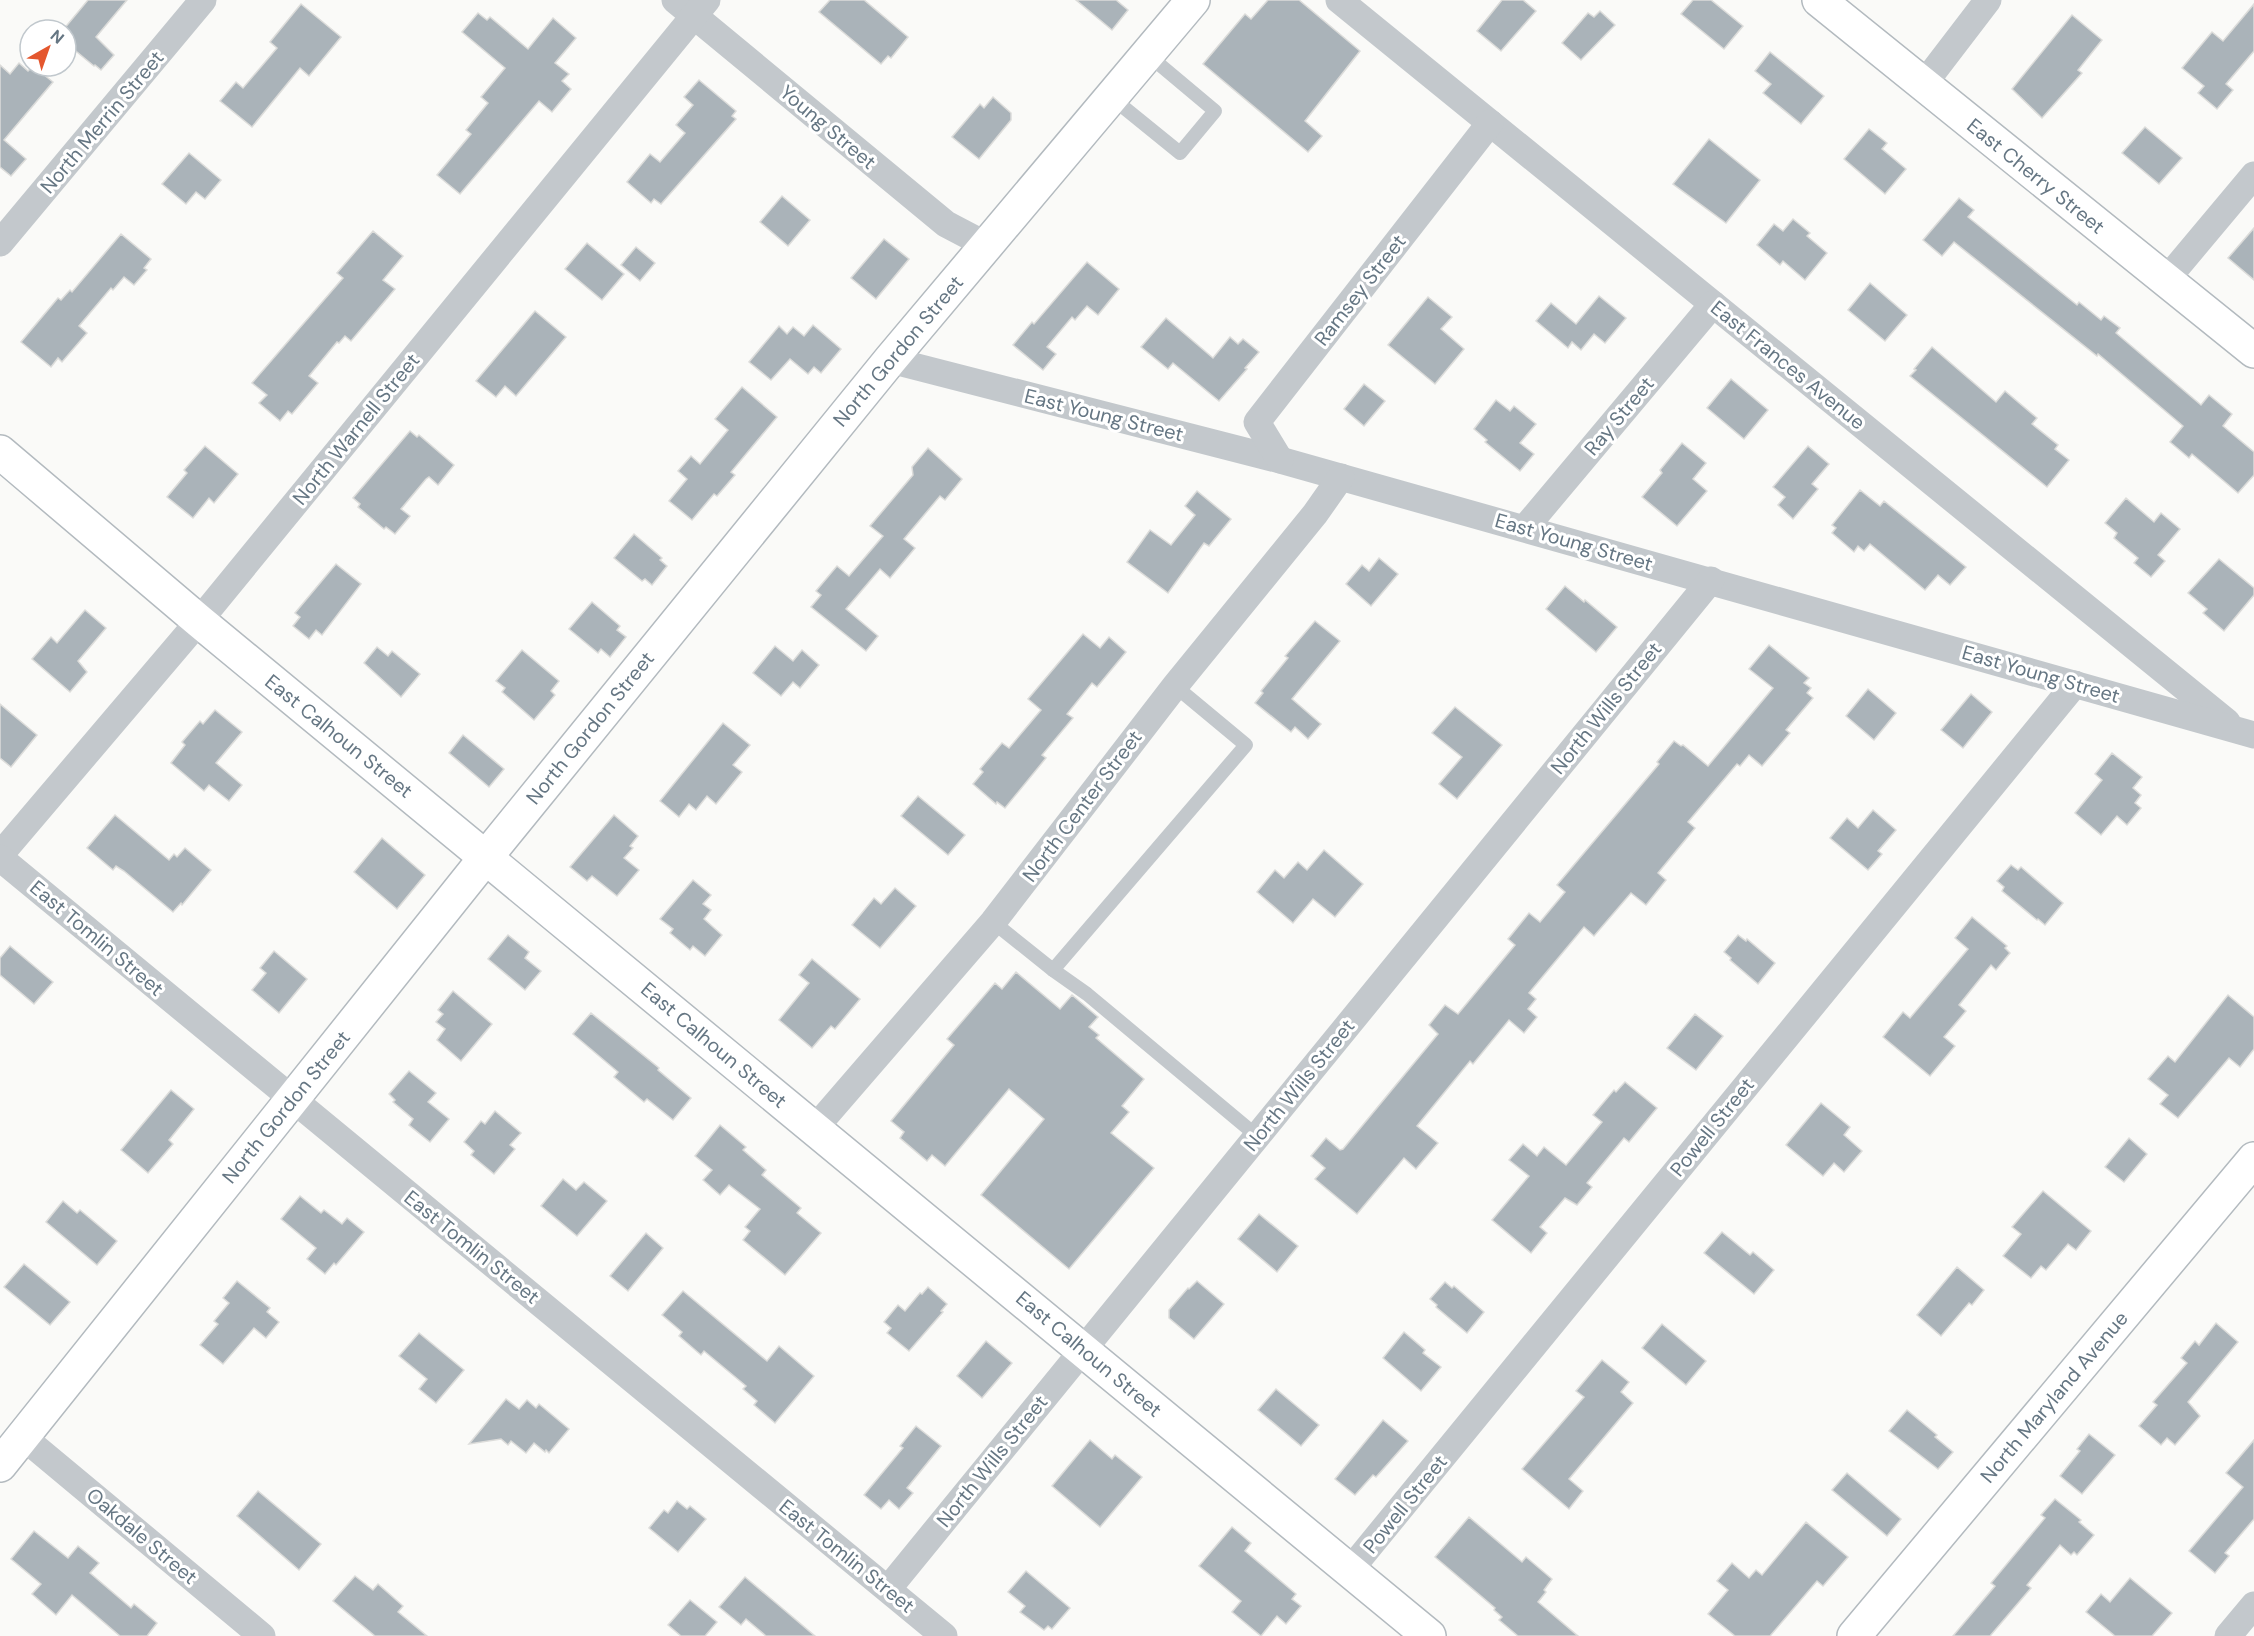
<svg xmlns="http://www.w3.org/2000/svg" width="2254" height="1636" font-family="'DM Sans',sans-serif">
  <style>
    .building { fill: #aab3b9; stroke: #dcdcda; stroke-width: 1.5 }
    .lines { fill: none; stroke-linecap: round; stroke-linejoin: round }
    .secondary-casing { stroke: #b3babf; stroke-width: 36 }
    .lane { stroke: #c3c8cc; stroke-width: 14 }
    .street { stroke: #c3c8cc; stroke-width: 27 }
    .secondary { stroke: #fff; stroke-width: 33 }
    .labels { text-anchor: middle; stroke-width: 6; stroke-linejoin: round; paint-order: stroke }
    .street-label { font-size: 20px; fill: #657683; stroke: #fff }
  </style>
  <rect width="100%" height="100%" fill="#fafaf8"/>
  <g class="building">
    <polygon points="88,0 127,0 96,37 114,55 101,70 95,65 94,66 66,43 66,30 63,30"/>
    <polygon points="830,0 864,0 908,37 891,58 888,56 881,64 819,12"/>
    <polygon points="1076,0 1116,0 1128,10 1112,30"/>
    <polygon points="1268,0 1299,0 1360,51 1305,121 1322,136 1308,152 1203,64 1245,14 1251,19"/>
    <polygon points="1502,0 1523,0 1536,11 1501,51 1477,31"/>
    <polygon points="1693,0 1711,0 1743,26 1724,49 1681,14"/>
    <polygon points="301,4 341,37 309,76 300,68 252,127 220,101 236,82 243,88 277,48 270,42"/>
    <polygon points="2254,4 2254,51 2226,84 2233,90 2217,109 2198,93 2204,86 2182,68 2212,32 2223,41"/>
    <polygon points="1600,11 1615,25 1581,60 1562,43 1588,13 1594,17"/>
    <polygon points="478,13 487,20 490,17 528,49 553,18 576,38 555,63 569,74 562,81 571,89 552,112 539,101 460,194 437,175 471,134 466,130 488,103 481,97 505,68 462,32"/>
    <polygon points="2072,15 2102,40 2078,70 2082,73 2042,118 2012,89"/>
    <polygon points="1770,52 1824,96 1801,124 1763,93 1771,84 1755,71"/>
    <polygon points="19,63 28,71 33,66 53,82 4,140 26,159 11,176 0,167 0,65 10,74"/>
    <polygon points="699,80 736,111 732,116 736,119 661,204 654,199 651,203 627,182 650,154 660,162 685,133 676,125 693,105 684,97"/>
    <polygon points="993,97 1011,113 1011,120 979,159 952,137 980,104 984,108"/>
    <polygon points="2145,127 2182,158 2159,184 2122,153"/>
    <polygon points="1869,129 1887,143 1882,149 1906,169 1885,194 1844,159"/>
    <polygon points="1709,139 1760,180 1726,223 1673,184"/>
    <polygon points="189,153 221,180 205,199 196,192 186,204 162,184"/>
    <polygon points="782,196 810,220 788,246 760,222"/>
    <polygon points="1959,198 1974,210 1968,217 2077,305 2079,302 2101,320 2104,316 2120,328 2116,333 2201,405 2209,395 2232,414 2223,426 2254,452 2254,475 2238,493 2192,454 2189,458 2170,442 2183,426 2098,354 2097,356 1954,242 1942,256 1923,240"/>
    <polygon points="1793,219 1810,233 1807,236 1827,253 1805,280 1783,261 1780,265 1757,245 1774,224 1783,231"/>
    <polygon points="2254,228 2254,280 2228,258"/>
    <polygon points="373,231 403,256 383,280 395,289 351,341 345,336 339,343 337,342 309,376 318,383 292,414 288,411 280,421 259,403 267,395 252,383 343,278 337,273"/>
    <polygon points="121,234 151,259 144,268 147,270 134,285 124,277 113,290 111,288 79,326 87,333 62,362 58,358 51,367 21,342 58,298 61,300 70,290 72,292"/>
    <polygon points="884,239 909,259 876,299 851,278"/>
    <polygon points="587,243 624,274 602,300 565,269"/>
    <polygon points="636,247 655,263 640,281 621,265"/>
    <polygon points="1087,262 1119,289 1098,315 1087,306 1075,320 1072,317 1047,347 1056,354 1043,370 1013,345 1032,322 1034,324"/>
    <polygon points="1870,283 1907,315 1885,341 1848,310"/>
    <polygon points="1599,296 1626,318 1605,343 1594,334 1581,350 1572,342 1568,348 1536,321 1551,303 1576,324"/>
    <polygon points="1428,297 1452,317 1441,329 1464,349 1435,384 1388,345"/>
    <polygon points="535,311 566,337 516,396 505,386 496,397 476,381"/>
    <polygon points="1166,318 1213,358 1230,337 1238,344 1243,339 1259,352 1245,368 1247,369 1219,401 1173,363 1168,369 1141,347"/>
    <polygon points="813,325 841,349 821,373 814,367 808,374 790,359 771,380 749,362 779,326 787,334 793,327 804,336"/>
    <polygon points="1932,347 1996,402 2005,391 2037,418 2032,424 2058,445 2055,449 2069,460 2047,487 1910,376 1916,370 1914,369"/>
    <polygon points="1731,379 1768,410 1744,439 1707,408"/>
    <polygon points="1364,384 1385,401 1364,426 1344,409"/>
    <polygon points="742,387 777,417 731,472 735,475 717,496 714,494 692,520 669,501 687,479 678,471 691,456 700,464 728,430 715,419"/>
    <polygon points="1496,400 1510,411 1514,406 1536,424 1520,443 1534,454 1520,471 1485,442 1487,440 1474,429"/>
    <polygon points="410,431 417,437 419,435 454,465 438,485 429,477 426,479 401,509 410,516 395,534 386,527 384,529 358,507 360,504 353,498"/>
    <polygon points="1682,443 1706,463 1693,479 1707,491 1677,526 1642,497 1662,473 1660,470"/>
    <polygon points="205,446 238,474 214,503 209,498 193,518 167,497 187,473 184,470"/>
    <polygon points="1808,446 1829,464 1812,484 1818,489 1793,519 1778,505 1785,497 1773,487"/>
    <polygon points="928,448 962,479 945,500 940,496 904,539 915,548 890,578 880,569 846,609 878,636 866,651 811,607 821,595 816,591 837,566 849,576 883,536 870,526 913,475 912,467"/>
    <polygon points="1860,490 1880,506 1884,501 1966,567 1950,585 1938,575 1925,590 1870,544 1864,551 1858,546 1854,552 1832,533 1836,528 1832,525"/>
    <polygon points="1197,491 1231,519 1209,546 1204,543 1168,593 1127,562 1150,530 1171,545 1195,515 1185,506"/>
    <polygon points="2126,498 2154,522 2161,513 2180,529 2158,555 2165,561 2151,577 2134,563 2138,558 2114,538 2117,533 2105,523"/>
    <polygon points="634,534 662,558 660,560 667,566 652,585 645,579 642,581 614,558"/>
    <polygon points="1379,558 1398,574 1371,606 1346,584 1362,565 1369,571"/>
    <polygon points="2219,559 2254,588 2254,595 2224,631 2203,613 2207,609 2188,593"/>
    <polygon points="336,564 361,584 322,635 316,630 309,639 293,626 300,617 295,613"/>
    <polygon points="1565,586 1584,602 1585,600 1617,627 1596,652 1546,609"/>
    <polygon points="592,602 620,626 617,630 626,637 610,657 601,649 598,653 569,629"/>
    <polygon points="85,610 106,628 78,661 87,672 70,692 32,659 51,637 57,643"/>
    <polygon points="1315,621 1340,641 1292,699 1321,724 1308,739 1295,727 1291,732 1255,703 1263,693 1261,691 1288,658 1285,656"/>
    <polygon points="1083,634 1100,648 1109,637 1126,652 1097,687 1092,683 1067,714 1073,718 1042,755 1046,758 1005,808 997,802 996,804 973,784 983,772 980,769 1002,743 1009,748 1041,710 1028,699"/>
    <polygon points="1769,645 1809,678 1804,683 1811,688 1807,693 1813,698 1786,730 1790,733 1762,766 1749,755 1740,766 1737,764 1688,822 1695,828 1658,873 1666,880 1646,905 1631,893 1594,936 1584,927 1529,993 1536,999 1528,1009 1537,1017 1524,1033 1509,1020 1473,1064 1470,1061 1417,1126 1438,1143 1416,1169 1404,1158 1357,1214 1315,1179 1325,1168 1311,1156 1326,1138 1340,1150 1343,1149 1438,1034 1429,1025 1445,1005 1458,1014 1515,945 1508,939 1529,913 1540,922 1565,892 1557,885 1659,764 1657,762 1674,741 1681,746 1683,745 1708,766 1773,688 1749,669"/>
    <polygon points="775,646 793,661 802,650 819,665 800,688 793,682 781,696 753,673"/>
    <polygon points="377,647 388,656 392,651 420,674 401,697 364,663"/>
    <polygon points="522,650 559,681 551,691 555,695 534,720 502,692 505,688 496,681"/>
    <polygon points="1868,689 1896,713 1874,740 1846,716"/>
    <polygon points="1971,694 1992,712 1963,748 1941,730"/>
    <polygon points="0,704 37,735 11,767 0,758"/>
    <polygon points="1455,707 1502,745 1457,799 1439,784 1462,757 1432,733"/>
    <polygon points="215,710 242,732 216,763 242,785 229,801 209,785 204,791 171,763 185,745 182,742 200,721 203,724"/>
    <polygon points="723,723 750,745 733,765 742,772 716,804 707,796 696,810 689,804 679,817 660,801"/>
    <polygon points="463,735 504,769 489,787 449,753"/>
    <polygon points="2112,753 2142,777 2133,788 2141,795 2135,803 2141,808 2127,825 2117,816 2101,835 2075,813 2102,780 2095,774"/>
    <polygon points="918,796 965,835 948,855 901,816"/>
    <polygon points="1873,810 1896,830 1878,851 1882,854 1868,870 1830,838 1847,818 1858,828"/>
    <polygon points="115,815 169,860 174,854 177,857 185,848 211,870 182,905 181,903 173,912 124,871 116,866 113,870 87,848"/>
    <polygon points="614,815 638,836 630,846 633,848 624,858 639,870 617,896 592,876 587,881 570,867"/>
    <polygon points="382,838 425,875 397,909 354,872"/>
    <polygon points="1324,850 1363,884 1335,917 1313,899 1293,923 1257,892 1275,870 1284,878 1298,862 1307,870"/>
    <polygon points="2011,865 2018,870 2021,867 2063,903 2045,925 2038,919 2037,920 2002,891 2004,887 1997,881"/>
    <polygon points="693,880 711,895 703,904 711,910 704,919 722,935 705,956 693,946 690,950 670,933 673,929 660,919"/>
    <polygon points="895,888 916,906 880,948 852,925 874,898 881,904"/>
    <polygon points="1972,917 2007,946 2005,948 2010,953 1996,970 1991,965 1959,1005 1966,1011 1944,1037 1955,1046 1930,1076 1883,1037 1903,1012 1910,1018 1968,949 1955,938"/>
    <polygon points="508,935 529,952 525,958 541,971 525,990 488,959"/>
    <polygon points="1738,935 1746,941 1747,939 1775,963 1758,984 1730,960 1731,958 1724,952"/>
    <polygon points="10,946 53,982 34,1004 0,975 0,958"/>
    <polygon points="274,951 307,979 279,1013 252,990 266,973 260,968"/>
    <polygon points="812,959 860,999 835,1029 831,1026 812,1048 779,1020 809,983 799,975"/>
    <polygon points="1016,972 1060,1009 1072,995 1098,1017 1089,1027 1099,1035 1096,1038 1144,1079 1122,1106 1129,1112 1111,1133 1154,1168 1069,1269 981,1195 1044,1119 1009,1089 945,1166 932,1155 927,1161 900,1138 904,1132 891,1121 954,1045 947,1039 995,983 1002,989"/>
    <polygon points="453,991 492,1024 461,1061 437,1040 445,1029 436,1022 443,1014 438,1010"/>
    <polygon points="2228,995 2254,1017 2254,1049 2240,1067 2229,1058 2178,1118 2160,1104 2168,1095 2148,1079 2168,1056 2175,1062"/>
    <polygon points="591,1013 659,1068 658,1070 691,1098 673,1120 647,1099 644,1102 614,1077 618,1072 573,1034"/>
    <polygon points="1695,1014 1723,1036 1696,1070 1667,1048"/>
    <polygon points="409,1071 436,1093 428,1102 449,1119 430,1142 409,1125 413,1119 393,1102 395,1100 389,1094"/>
    <polygon points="1625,1082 1657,1108 1629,1142 1624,1138 1587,1183 1592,1187 1577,1205 1565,1198 1540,1227 1547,1233 1531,1253 1492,1220 1529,1176 1509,1160 1523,1144 1537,1156 1544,1147 1566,1165 1602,1122 1593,1115 1614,1090 1616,1092"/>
    <polygon points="171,1090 194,1109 169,1140 173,1144 148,1173 121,1150"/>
    <polygon points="1821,1103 1850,1127 1844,1135 1862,1151 1844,1172 1834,1163 1823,1176 1786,1145"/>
    <polygon points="495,1111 521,1133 510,1145 515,1149 494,1174 471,1155 474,1151 464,1142 481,1121 485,1124"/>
    <polygon points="720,1125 746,1147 743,1150 766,1170 762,1175 801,1208 797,1213 821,1233 785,1275 743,1240 750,1231 745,1227 760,1209 729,1185 720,1195 703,1180 712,1170 695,1156"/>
    <polygon points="2129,1138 2147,1154 2124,1182 2105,1167"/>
    <polygon points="563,1179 576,1190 584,1182 607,1201 577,1236 541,1206"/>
    <polygon points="2043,1191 2091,1231 2076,1250 2068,1244 2046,1270 2041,1266 2031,1278 2003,1256 2021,1234 2012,1227"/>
    <polygon points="300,1196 321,1213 324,1210 342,1224 347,1218 364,1232 336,1265 334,1263 325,1274 307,1259 316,1248 281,1219"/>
    <polygon points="63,1201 77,1213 80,1210 117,1241 97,1265 46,1222"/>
    <polygon points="1259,1214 1298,1246 1277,1272 1238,1239"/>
    <polygon points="1722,1232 1750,1255 1753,1252 1774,1270 1754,1294 1704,1253"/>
    <polygon points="646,1233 663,1248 628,1291 610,1276"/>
    <polygon points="24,1264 70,1302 50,1325 4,1287"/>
    <polygon points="1957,1267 1984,1290 1972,1305 1969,1303 1941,1336 1917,1315"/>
    <polygon points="237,1281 270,1308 267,1312 279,1322 266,1338 254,1328 223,1364 200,1345 218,1324 214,1321 229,1303 223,1298"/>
    <polygon points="1197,1281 1224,1304 1194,1339 1169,1318 1169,1310 1188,1288 1189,1289"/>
    <polygon points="1445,1282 1452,1288 1454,1286 1484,1312 1467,1333 1436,1307 1437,1305 1430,1299"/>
    <polygon points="928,1287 947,1304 941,1311 943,1312 909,1351 887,1333 891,1328 884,1322 898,1305 905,1311 920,1293 922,1294"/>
    <polygon points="683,1291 767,1361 779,1346 814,1376 775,1423 754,1405 757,1401 743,1389 746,1386 704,1351 701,1355 679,1336 682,1332 662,1315"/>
    <polygon points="2216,1323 2238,1342 2188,1402 2200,1416 2175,1445 2167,1438 2161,1445 2139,1426 2157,1405 2153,1402 2187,1363 2181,1358 2195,1341 2199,1345"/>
    <polygon points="1662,1324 1706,1361 1686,1385 1642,1348"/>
    <polygon points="1404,1332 1425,1350 1423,1353 1441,1367 1421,1391 1383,1358"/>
    <polygon points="419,1333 464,1370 436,1403 419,1389 427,1379 399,1356"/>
    <polygon points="986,1341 1012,1363 982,1398 957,1376"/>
    <polygon points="1602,1360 1629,1382 1621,1392 1633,1403 1569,1479 1583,1491 1569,1509 1522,1469 1584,1397 1576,1391"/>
    <polygon points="1276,1389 1319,1425 1301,1446 1258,1410"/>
    <polygon points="506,1399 519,1409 527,1400 536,1408 539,1404 569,1429 549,1453 546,1450 545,1452 534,1443 526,1453 511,1441 508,1445 501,1439 469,1444"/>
    <polygon points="1907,1410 1937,1435 1935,1437 1953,1452 1938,1469 1889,1431"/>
    <polygon points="1383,1420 1408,1441 1376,1477 1373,1475 1355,1495 1335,1479"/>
    <polygon points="916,1426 941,1446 907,1488 913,1493 899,1509 889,1500 881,1509 864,1495 903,1448 900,1446"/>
    <polygon points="2089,1434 2115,1455 2082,1494 2060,1476 2080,1451 2077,1449"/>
    <polygon points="1090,1440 1112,1459 1115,1455 1142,1477 1100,1527 1052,1486"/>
    <polygon points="2254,1440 2254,1519 2225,1553 2229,1556 2215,1573 2189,1551 2243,1487 2226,1473"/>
    <polygon points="1847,1473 1901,1519 1887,1536 1832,1490"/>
    <polygon points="258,1491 321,1544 299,1570 237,1516"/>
    <polygon points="2055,1499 2081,1520 2079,1522 2094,1535 2077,1555 2074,1552 2071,1555 2060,1545 2027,1585 2031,1588 1990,1636 1953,1636 1995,1586 1991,1583 2045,1518 2041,1515"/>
    <polygon points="677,1501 687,1509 690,1506 706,1519 678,1552 649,1528 664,1510 668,1513"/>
    <polygon points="1469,1517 1522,1562 1526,1557 1552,1579 1544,1590 1546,1592 1538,1602 1578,1636 1518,1636 1499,1620 1502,1617 1494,1610 1495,1608 1435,1557"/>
    <polygon points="1806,1522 1848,1557 1823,1586 1817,1581 1770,1636 1735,1636 1708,1614 1728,1590 1717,1581 1732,1563 1749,1578 1756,1570 1762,1575"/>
    <polygon points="1232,1527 1251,1543 1245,1551 1296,1594 1292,1599 1301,1606 1286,1624 1277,1616 1261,1636 1232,1612 1241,1601 1199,1566"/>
    <polygon points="34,1531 68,1558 78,1546 99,1563 90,1573 131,1608 134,1604 157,1623 147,1636 120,1636 72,1595 56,1615 32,1594 41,1584 11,1559"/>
    <polygon points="1026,1571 1070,1608 1052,1629 1048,1626 1044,1630 1020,1612 1025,1606 1008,1592"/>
    <polygon points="355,1576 373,1590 378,1584 403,1606 398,1612 427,1636 375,1636 333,1601"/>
    <polygon points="745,1577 776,1603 815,1636 766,1636 746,1619 741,1625 719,1607"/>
    <polygon points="2130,1578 2172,1613 2152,1636 2115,1636 2086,1612 2101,1594 2110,1602"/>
    <polygon points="690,1600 717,1622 705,1636 681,1636 668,1625"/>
  </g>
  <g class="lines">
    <g class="secondary-casing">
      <g id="secondary">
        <polyline points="1819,0 2254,351"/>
        <polyline points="0,452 199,621 1429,1636"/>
        <polyline points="0,1465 486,857 890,360 1193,0"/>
        <polyline points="1854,1636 2254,1159"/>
      </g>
    </g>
    <g class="lane">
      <polyline points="1111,97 1180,153 1215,111 1147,54"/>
      <polyline points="993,922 1053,970 1087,994 1257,1136"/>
      <polyline points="1053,970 1246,745 1175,686"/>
    </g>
    <g class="street">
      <polyline points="675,0 946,224 986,245"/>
      <polyline points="1339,0 2227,722"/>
      <polyline points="1923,85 1988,0"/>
      <polyline points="0,243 203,0"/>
      <polyline points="2166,280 2254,175"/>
      <polyline points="890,360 1280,460 2254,735"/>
      <polyline points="1280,460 1257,422 1490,123"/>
      <polyline points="1525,528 1713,304"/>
      <polyline points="0,855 199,621 707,0"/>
      <polyline points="0,858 944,1636"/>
      <polyline points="815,1128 993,922 1175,686 1315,514 1341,477"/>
      <polyline points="23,1437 262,1636"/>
      <polyline points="1350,1570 2075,684"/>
      <polyline points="888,1589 1711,580"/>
      <polyline points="2228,1636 2254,1605"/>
    </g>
    <use href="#secondary" class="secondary"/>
  </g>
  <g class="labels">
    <g class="street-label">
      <text transform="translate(102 122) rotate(-50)" y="7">North Merrin Street</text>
      <text transform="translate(828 127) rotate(40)" y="7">Young Street</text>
      <text transform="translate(2036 176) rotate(39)" y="7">East Cherry Street</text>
      <text transform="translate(1360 290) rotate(-52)" y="7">Ramsey Street</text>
      <text transform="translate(898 351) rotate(-50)" y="7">North Gordon Street</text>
      <text transform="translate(1788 365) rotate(39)" y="7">East Frances Avenue</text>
      <text transform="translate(1104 415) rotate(14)" y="7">East Young Street</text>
      <text transform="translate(1619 416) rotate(-50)" y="7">Ray Street</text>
      <text transform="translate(356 429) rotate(-51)" y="7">North Warnell Street</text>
      <text transform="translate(1574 542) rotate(16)" y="7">East Young Street</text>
      <text transform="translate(2041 674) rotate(16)" y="7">East Young Street</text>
      <text transform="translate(1606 708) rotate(-51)" y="7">North Wills Street</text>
      <text transform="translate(590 728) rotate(-51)" y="7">North Gordon Street</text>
      <text transform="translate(339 736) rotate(39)" y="7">East Calhoun Street</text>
      <text transform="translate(1082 806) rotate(-53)" y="7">North Center Street</text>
      <text transform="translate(97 938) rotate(40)" y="7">East Tomlin Street</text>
      <text transform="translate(714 1045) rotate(40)" y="7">East Calhoun Street</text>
      <text transform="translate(1299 1085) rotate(-51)" y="7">North Wills Street</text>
      <text transform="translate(286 1107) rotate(-51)" y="7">North Gordon Street</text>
      <text transform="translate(1712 1127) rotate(-51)" y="7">Powell Street</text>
      <text transform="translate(472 1247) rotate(39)" y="7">East Tomlin Street</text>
      <text transform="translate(1089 1354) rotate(40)" y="7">East Calhoun Street</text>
      <text transform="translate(2054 1397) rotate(-50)" y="7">North Maryland Avenue</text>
      <text transform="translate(992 1461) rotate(-51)" y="7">North Wills Street</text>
      <text transform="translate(1405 1504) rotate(-51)" y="7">Powell Street</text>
      <text transform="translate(142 1536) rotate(40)" y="7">Oakdale Street</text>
      <text transform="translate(847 1556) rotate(39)" y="7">East Tomlin Street</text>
    </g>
  </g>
  <g transform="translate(48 48) rotate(40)"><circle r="28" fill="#ffffff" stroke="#c1c8cd" stroke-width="1.5"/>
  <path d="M0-4.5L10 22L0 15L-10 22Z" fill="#e4572e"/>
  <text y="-9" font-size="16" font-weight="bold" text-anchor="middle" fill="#657683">N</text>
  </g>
</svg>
